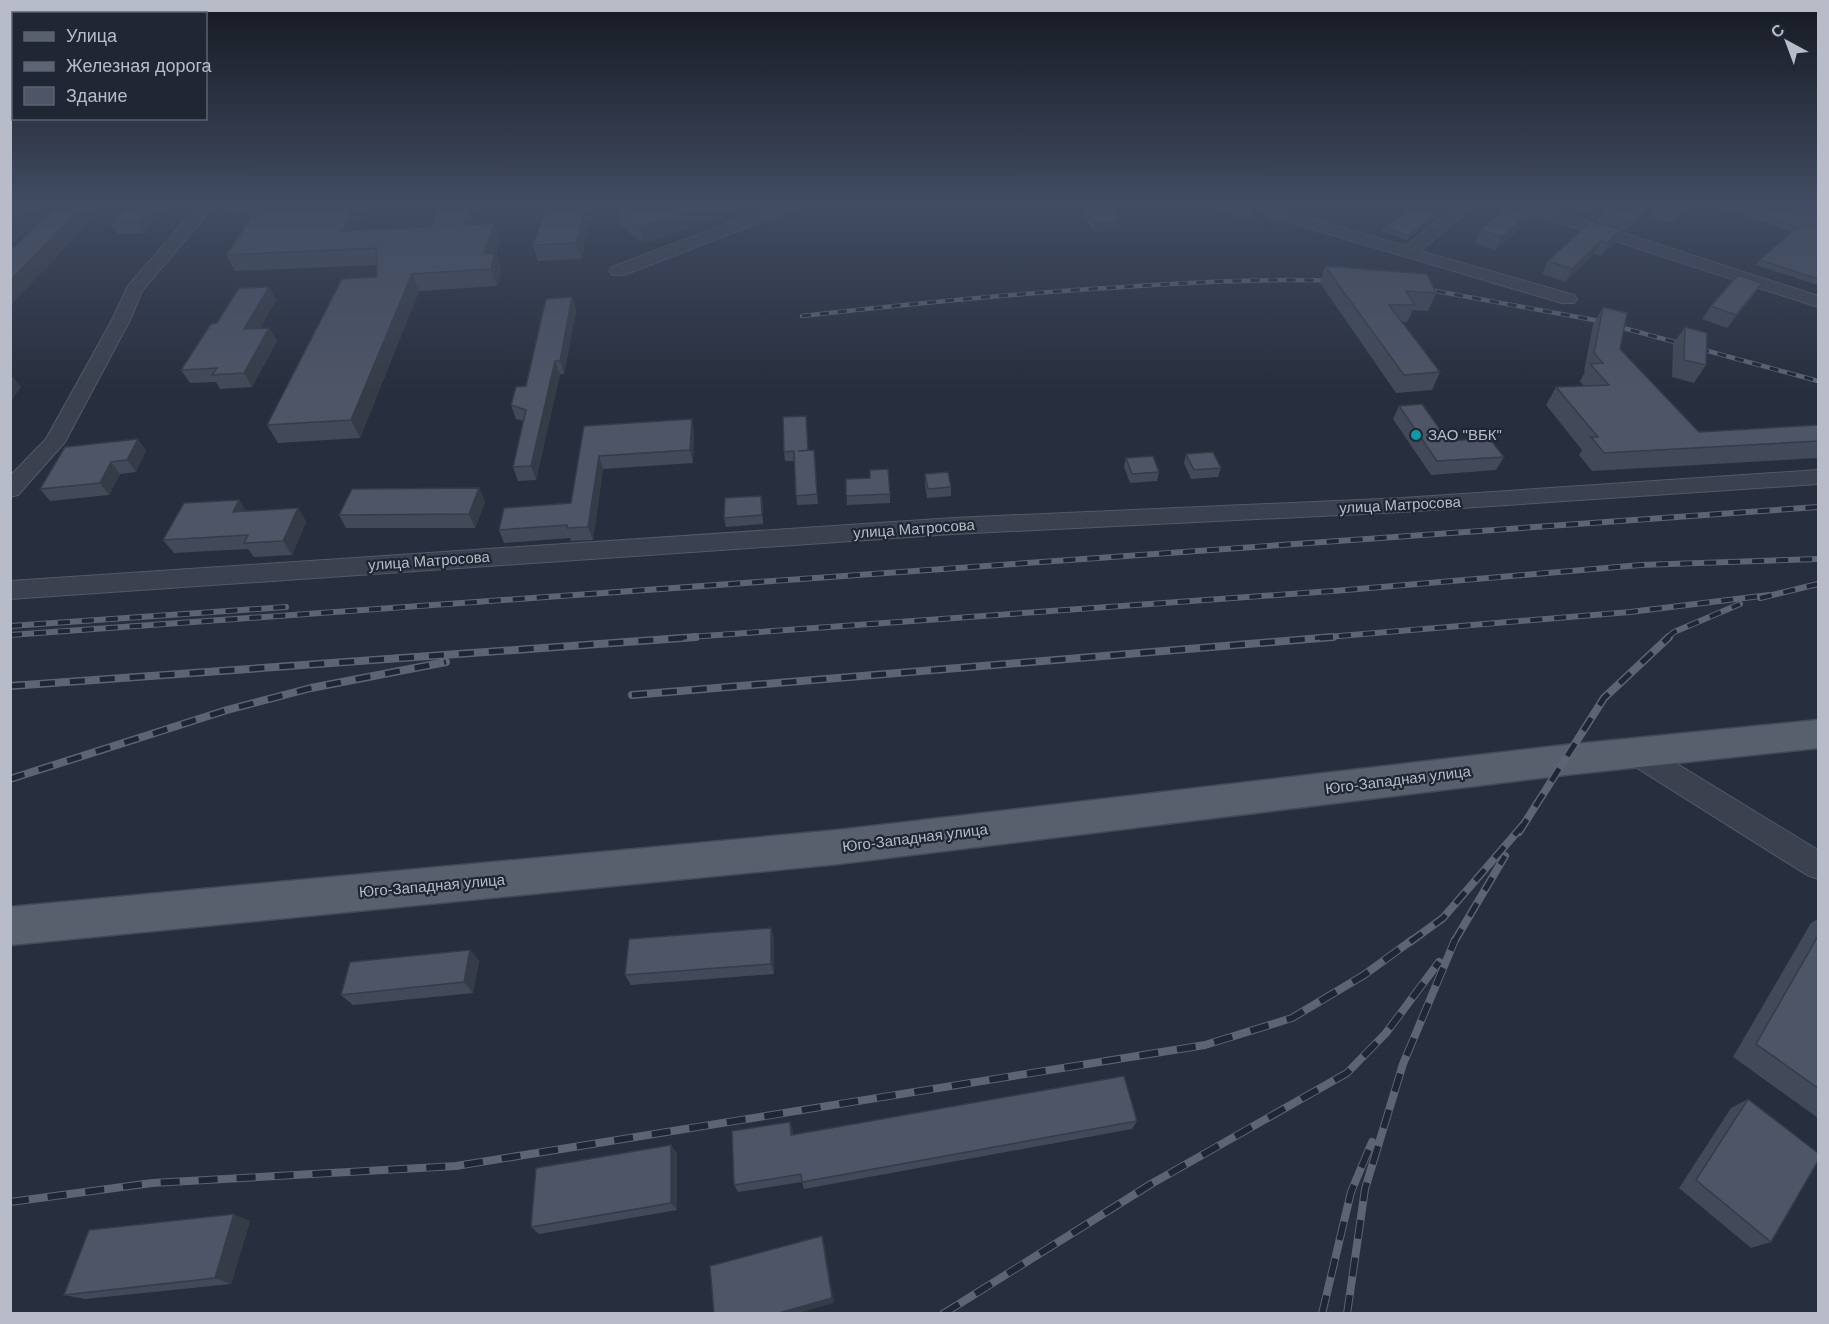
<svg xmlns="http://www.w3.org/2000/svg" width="1829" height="1324" font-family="Arial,sans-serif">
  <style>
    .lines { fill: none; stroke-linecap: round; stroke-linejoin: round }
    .minor-casing { stroke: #535965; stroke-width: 2 }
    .major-casing { stroke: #444a57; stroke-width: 3 }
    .minor { fill: #3b414e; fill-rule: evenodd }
    .major { fill: #59606d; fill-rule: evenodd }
    .rail-far3-casing { stroke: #5d6474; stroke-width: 4.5 }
    .rail-far2-casing { stroke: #5d6474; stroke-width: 6 }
    .rail-far1-casing { stroke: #5d6474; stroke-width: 8 }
    .rail-casing { stroke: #5d6474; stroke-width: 8 }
    .rail-far3 { stroke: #202633; stroke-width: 3; stroke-dasharray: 9; stroke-linecap: butt }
    .rail-far2 { stroke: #202633; stroke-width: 4; stroke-dasharray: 12; stroke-linecap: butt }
    .rail-far1 { stroke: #202633; stroke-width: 5; stroke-dasharray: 15; stroke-linecap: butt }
    .rail { stroke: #202633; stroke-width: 6; stroke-dasharray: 19; stroke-linecap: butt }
    .wall { fill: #424958 }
    .shaded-wall { fill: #363c47 }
    .building { fill: #4d5566; stroke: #363c47; stroke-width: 1.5 }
    .culture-dot { fill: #0f9aa8; stroke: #202633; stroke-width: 2 }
    .labels { text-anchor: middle; stroke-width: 4.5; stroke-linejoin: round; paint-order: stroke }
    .poi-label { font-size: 15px; fill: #b7bcc8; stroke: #202633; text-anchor: start }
    .street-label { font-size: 15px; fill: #b7bcc8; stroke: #202633 }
  </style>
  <rect width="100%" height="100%" fill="#272e3d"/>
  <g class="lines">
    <g class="minor-casing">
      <g id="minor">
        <polygon points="198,205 215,205 142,291 130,320 65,442 18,495 10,497 10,476 46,439 112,320 128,286"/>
        <polygon points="776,205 799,205 797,208 624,275 612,275 609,271 612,267"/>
        <polygon points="1254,205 1273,205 1280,210 1406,246 1456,205 1475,205 1420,251 1574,295 1577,299 1574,303 1562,303 1268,216"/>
        <polygon points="1512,205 1537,205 1818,296 1818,307 1514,208"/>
        <polygon points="1781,205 1806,205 1818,209 1818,219 1783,208"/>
        <polygon points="1818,470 1818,484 1402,512 953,534 10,599 10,581 953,518 1402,498"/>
        <polygon points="1636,742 1646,745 1818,850 1818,879 1807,875 1626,761 1622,753 1626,745"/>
      </g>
    </g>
    <g class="major-casing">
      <polygon id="major" points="1818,720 1818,748 1565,775 838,864 10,945 10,907 838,830 1565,745"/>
    </g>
    <use href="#minor" class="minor"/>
    <use href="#major" class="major"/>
    <g class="rail-far3-casing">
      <g id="rail-far3">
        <polyline points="1419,288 1594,320 1818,381"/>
        <path d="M802 316C909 304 1016 293 1124 287 1195 282 1267 278 1338 281"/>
      </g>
    </g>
    <g class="rail-far2-casing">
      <g id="rail-far2">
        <polyline points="1760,598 1818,584"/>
        <polyline points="10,626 286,607"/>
        <polyline points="10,635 1818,507"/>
        <polyline points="675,638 1346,590 1641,565 1818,559"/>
        <polyline points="1315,638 1630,612 1769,595"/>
        <polyline points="1667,638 1674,632 1740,604"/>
      </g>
    </g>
    <g class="rail-far1-casing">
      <g id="rail-far1">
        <polyline points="10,686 696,637"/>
        <polyline points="632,695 1333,637"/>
        <polyline points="10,779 227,710 311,688 446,662"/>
        <polyline points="1519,832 1604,698 1669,637"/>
        <polyline points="1410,942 1443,918 1523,825"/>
        <polyline points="1454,942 1505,856"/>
      </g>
    </g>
    <g class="rail-casing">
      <g id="rail">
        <polyline points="10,1202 152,1183 456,1166 1205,1045 1292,1018 1364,975 1412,940"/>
        <polyline points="943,1314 1151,1184 1347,1073 1386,1033 1439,962"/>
        <polyline points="1322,1314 1351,1192 1372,1142"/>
        <polyline points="1347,1314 1365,1189 1403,1064 1455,940"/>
      </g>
    </g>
    <use href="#rail-far3" class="rail-far3"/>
    <use href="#rail-far2" class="rail-far2"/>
    <use href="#rail-far1" class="rail-far1"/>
    <use href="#rail" class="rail"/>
  </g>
  <g class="wall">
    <polygon points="127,205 166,205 144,233 118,234 111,224"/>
    <polygon points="221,205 372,205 358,230 495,223 501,240 496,254 501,270 497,286 419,291 360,438 278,443 267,425 377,277 377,265 235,271 226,255 255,213 226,214"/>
    <polygon points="547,205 594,205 581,259 538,261 533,245"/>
    <polygon points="757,205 643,244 621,226 617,210"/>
    <polygon points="1204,205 1258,205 1257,210 1249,220"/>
    <polygon points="1541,205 1535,217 1495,250 1474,243 1480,230"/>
    <polygon points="1559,205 1600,205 1588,214"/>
    <polygon points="1690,205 1671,223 1652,217 1656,210"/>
    <polygon points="1725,205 1786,205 1818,216 1818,285 1756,265 1760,260 1792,232 1723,208"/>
    <polygon points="1646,208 1641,216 1625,231 1597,222 1601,213"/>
    <polygon points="1085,210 1119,230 1094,232 1084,218"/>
    <polygon points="1436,213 1434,217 1407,240 1381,231 1383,227"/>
    <polygon points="1621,230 1614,243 1600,256 1594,254 1565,282 1542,274 1548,261"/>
    <polygon points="1325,266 1436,293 1428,311 1413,310 1407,322 1402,322 1440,372 1432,390 1396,393 1320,283"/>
    <polygon points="269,287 276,300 260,328 269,328 277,341 252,387 220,389 216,382 190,383 181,370 217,323"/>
    <polygon points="1753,296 1727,328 1702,319 1711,306"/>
    <polygon points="572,297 576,311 564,374 560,374 536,480 518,481 513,467 523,421 516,419 511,405 526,386"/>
    <polygon points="1603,307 1620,349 1699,432 1818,425 1818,458 1592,471 1579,455 1582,450 1546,405 1556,387 1584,386 1580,381 1585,372 1584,371 1593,325"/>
    <polygon points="1685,327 1706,365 1694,383 1672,377 1673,344"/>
    <polygon points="1399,406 1448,441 1504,457 1496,470 1431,475 1393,419"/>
    <polygon points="692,419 694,432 693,463 603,469 593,540 571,541 570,538 504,543 499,530 571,503 584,426"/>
    <polygon points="138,439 146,451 136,472 120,474 109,495 50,501 40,489"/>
    <polygon points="814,450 818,504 797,505 794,461 785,461 784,452"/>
    <polygon points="1186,454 1221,468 1218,477 1191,479 1184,463"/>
    <polygon points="1126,458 1159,472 1157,481 1130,483 1124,467"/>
    <polygon points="870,470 890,494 890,503 847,505 846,479 870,478"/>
    <polygon points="925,474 951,487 951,496 927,498 925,483"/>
    <polygon points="479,488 485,502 475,528 346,528 339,515"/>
    <polygon points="761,496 763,505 763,524 726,527 724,518"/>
    <polygon points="239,500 246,511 298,508 306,522 292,555 254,557 248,549 174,553 163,540"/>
    <polygon points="1818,919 1818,1118 1733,1057 1811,923"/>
    <polygon points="771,928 774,939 774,974 631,985 625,975"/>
    <polygon points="470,950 479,961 473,993 353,1005 341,995"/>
    <polygon points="1748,1099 1771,1242 1751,1248 1679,1188 1731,1108"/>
    <polygon points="1137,1121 1132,1129 804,1189 802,1182 738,1192 734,1185 790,1122 793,1134"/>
    <polygon points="677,1153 677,1210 539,1234 531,1227"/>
    <polygon points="250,1221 231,1284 85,1299 64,1295"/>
  </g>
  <g class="shaded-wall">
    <polygon points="28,205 52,205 44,214 45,215 10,247 10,221"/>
    <polygon points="84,205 93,205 98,213 10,306 10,281"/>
    <polygon points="152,205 166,205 144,233 138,222"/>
    <polygon points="356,205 372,205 349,247 342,231"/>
    <polygon points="471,205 483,205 469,241 463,225"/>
    <polygon points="586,205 594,205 581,259 576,243"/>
    <polygon points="706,205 757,205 643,244 640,227"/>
    <polygon points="1257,205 1258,205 1257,210 1249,220 1251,212"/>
    <polygon points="1541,205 1535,217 1495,250 1501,237"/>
    <polygon points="1595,205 1600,205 1588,214 1590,209"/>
    <polygon points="1687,205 1690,205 1671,223 1675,216"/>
    <polygon points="1646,208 1641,216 1625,231 1630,223"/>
    <polygon points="1436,213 1434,217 1407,240 1408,236"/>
    <polygon points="1121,221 1119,230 1094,232 1095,224"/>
    <polygon points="495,223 501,240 496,254 501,270 497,286 491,269 484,254"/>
    <polygon points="1621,230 1614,243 1600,256 1607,243"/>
    <polygon points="1601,241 1594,254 1565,282 1572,269"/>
    <polygon points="412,274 419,291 360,438 351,420"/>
    <polygon points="1762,283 1753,296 1727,328 1736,315"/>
    <polygon points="269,287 276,300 252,342 244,329"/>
    <polygon points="572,297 576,311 564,374 560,361"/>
    <polygon points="269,328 277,341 252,387 244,373"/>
    <polygon points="555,361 560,374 536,480 531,466"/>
    <polygon points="10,374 21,387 10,403"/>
    <polygon points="692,419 694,432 693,463 690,450"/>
    <polygon points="138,439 146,451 136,472 127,460"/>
    <polygon points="599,456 603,469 593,540 588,527"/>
    <polygon points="111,462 120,474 109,495 100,483"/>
    <polygon points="479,488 485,502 475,528 469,514"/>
    <polygon points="761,496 763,505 763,524 762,515"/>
    <polygon points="239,500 248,514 233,512"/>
    <polygon points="298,508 306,522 292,555 283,541"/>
    <polygon points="771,928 774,939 774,974 771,964"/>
    <polygon points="470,950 479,961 473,993 464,982"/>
    <polygon points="790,1122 793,1130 793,1143 791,1135"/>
    <polygon points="671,1145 677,1153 677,1210 671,1203"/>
    <polygon points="234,1214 250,1221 231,1284 215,1278"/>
    <polygon points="822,1236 824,1242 834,1303 795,1314 775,1314"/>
  </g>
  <g class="building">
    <polygon points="10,205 28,205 10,221"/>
    <polygon points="56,205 84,205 10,281 10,251"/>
    <polygon points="127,205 152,205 138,222 111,224"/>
    <polygon points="260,205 356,205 342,231 431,227 441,205 471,205 463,225 495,223 484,254 495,253 491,269 412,274 351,420 267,425 342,279 377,277 376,248 226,255"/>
    <polygon points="547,205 586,205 576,243 533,245"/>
    <polygon points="630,205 706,205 640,227 617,210"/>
    <polygon points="1229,205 1257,205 1251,212"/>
    <polygon points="1510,205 1540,205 1501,237 1480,230"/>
    <polygon points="1580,205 1595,205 1590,209"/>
    <polygon points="1610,205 1637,205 1646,208 1630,223 1601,213"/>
    <polygon points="1662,205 1687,205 1675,216 1656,210"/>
    <polygon points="1731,205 1786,205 1818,216 1818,279 1760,260 1797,227"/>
    <polygon points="1418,206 1436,213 1408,236 1383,227"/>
    <polygon points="1111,207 1121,221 1095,224 1085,210"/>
    <polygon points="1591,221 1621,230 1607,243 1601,241 1572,269 1548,261"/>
    <polygon points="1325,266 1427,274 1436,293 1406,291 1415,305 1389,305 1440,372 1404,375"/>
    <polygon points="1738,275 1762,283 1736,315 1711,306"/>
    <polygon points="269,287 244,329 269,328 244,373 212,375 217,368 181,370 211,324 217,323 239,288"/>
    <polygon points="572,297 560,361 555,361 531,466 513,467 526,410 511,405 516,387 526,386 546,299"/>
    <polygon points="1603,307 1627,313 1620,349 1699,432 1818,425 1818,441 1604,453 1591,437 1598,437 1556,387 1609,385 1590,364 1603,363 1594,353"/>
    <polygon points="1685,327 1707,333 1706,365 1684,360"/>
    <polygon points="1422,404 1448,441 1489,438 1504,457 1437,461 1399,406"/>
    <polygon points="806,416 808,450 798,451 814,450 817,494 796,496 794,451 784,452 783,417"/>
    <polygon points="692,419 690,450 599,456 588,527 567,528 567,525 499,530 504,508 571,503 584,426"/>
    <polygon points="138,439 127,460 111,462 100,483 40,489 65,447"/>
    <polygon points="1213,452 1221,468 1194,470 1186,454"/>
    <polygon points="1153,456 1159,472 1132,474 1126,458"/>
    <polygon points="888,469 890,494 846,496 846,479 870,478 870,470"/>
    <polygon points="948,472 951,487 928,489 925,474"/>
    <polygon points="479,488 469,514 339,515 352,489"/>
    <polygon points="761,496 762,515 724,518 725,498"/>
    <polygon points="239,500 233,512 298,508 283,541 244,543 248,535 163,540 184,503"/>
    <polygon points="771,928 771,964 625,975 629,939"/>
    <polygon points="1818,936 1818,1088 1756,1044"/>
    <polygon points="470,950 464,982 341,995 350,962"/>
    <polygon points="1124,1076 1137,1121 802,1182 801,1174 734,1185 732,1131 790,1122 791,1135"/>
    <polygon points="1748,1099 1818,1153 1818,1161 1771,1242 1696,1180"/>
    <polygon points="671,1145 671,1203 531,1227 536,1168"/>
    <polygon points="234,1214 215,1278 64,1295 89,1230"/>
    <polygon points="822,1236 832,1298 775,1314 714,1314 710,1266"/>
  </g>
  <linearGradient id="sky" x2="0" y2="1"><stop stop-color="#151922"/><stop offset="0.52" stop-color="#414c62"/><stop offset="1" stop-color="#414c62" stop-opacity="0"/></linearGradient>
  <rect width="1829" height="391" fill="url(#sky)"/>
  <circle class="culture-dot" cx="1416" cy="435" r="6"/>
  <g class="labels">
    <g class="poi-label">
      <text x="1428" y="440">ЗАО "ВБК"</text>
    </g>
    <g class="street-label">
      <text transform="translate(1400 505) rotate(-3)" y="5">улица Матросова</text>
      <text transform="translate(914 529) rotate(-4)" y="5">улица Матросова</text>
      <text transform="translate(429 561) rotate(-4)" y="5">улица Матросова</text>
      <text transform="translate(1398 780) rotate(-7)" y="5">Юго-Западная улица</text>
      <text transform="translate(915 838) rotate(-7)" y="5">Юго-Западная улица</text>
      <text transform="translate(432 886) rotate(-5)" y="5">Юго-Западная улица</text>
    </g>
  </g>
  <rect width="1829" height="1324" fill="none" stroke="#b7bcc8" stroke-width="24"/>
  <rect x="12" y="12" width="195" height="108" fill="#202633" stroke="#5c626f" stroke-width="1.5"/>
  <rect x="24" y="32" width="30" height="9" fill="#59606d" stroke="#5c626f" stroke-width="1.5"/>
  <text x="66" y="42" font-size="18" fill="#b7bcc8">Улица</text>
  <rect x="24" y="62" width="30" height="9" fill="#5d6474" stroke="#5c626f" stroke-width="1.5"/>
  <text x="66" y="72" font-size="18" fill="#b7bcc8">Железная дорога</text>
  <rect x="24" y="87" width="30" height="18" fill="#4d5566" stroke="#5c626f" stroke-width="1.5"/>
  <text x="66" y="102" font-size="18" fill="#b7bcc8">Здание</text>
  <g transform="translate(1787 42) rotate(319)" stroke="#202633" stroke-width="4.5" paint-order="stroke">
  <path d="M0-4.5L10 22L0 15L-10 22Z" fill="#b7bcc8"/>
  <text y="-9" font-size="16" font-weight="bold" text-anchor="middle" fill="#b7bcc8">С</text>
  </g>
</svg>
